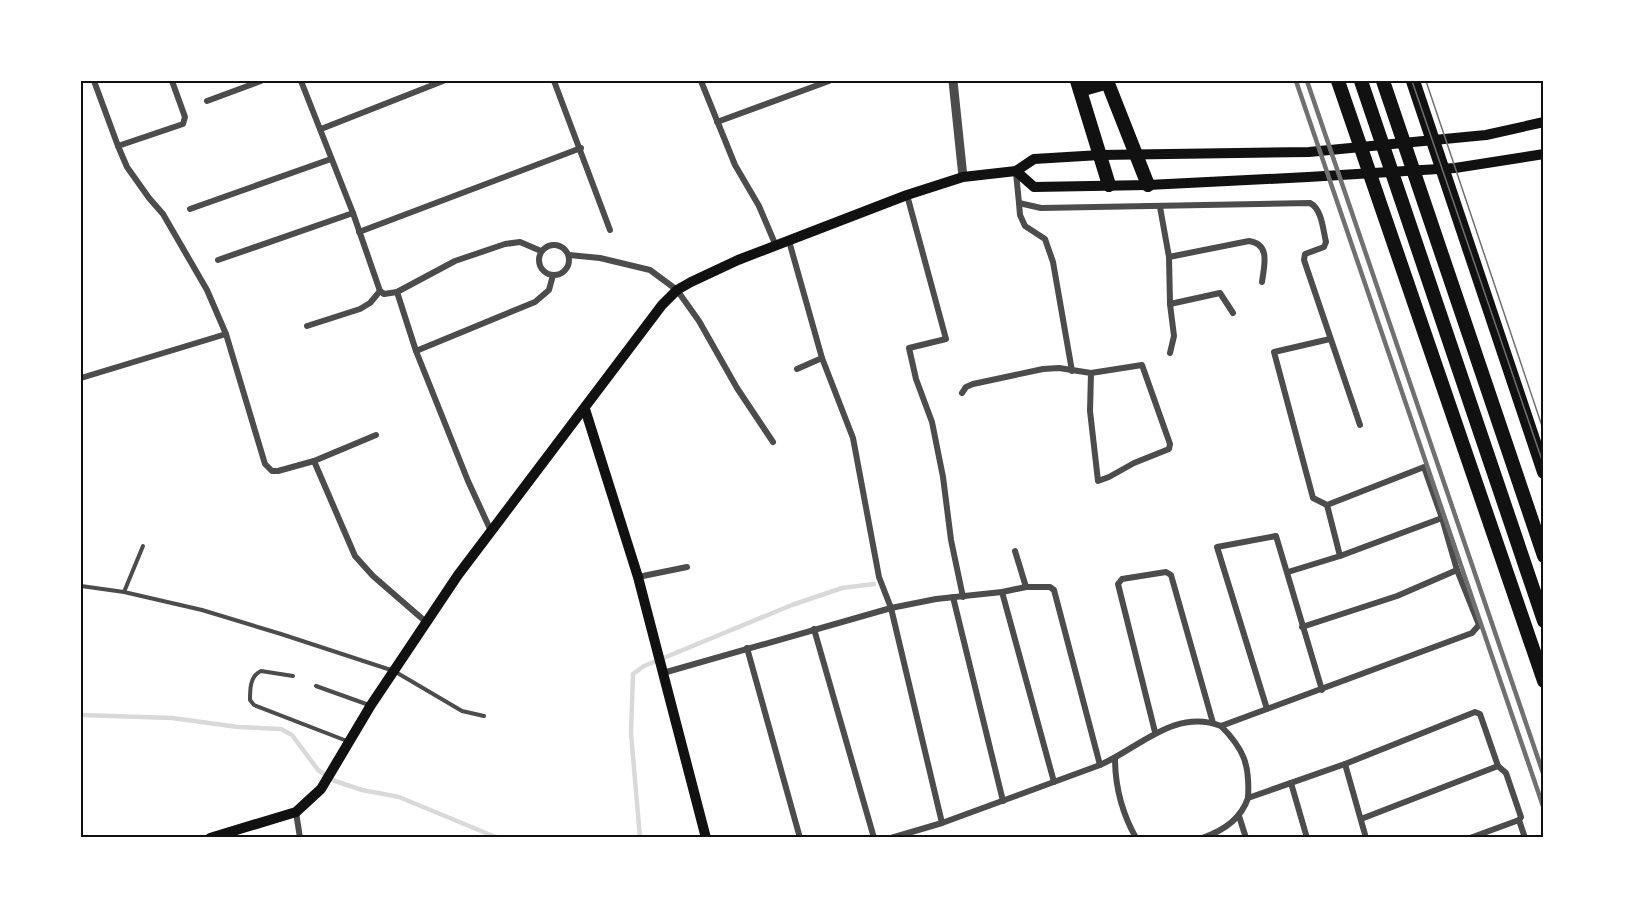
<svg xmlns="http://www.w3.org/2000/svg" width="1625" height="919" font-family="'Golos Text',sans-serif">
  <style>
    .lines { fill: none; stroke-linecap: round; stroke-linejoin: round }
    .stream { stroke: #d9d9d9; stroke-width: 4.5 }
    .service { stroke: #4c4c4c; stroke-width: 4 }
    .minor { stroke: #4c4c4c; stroke-width: 6 }
    .tertiary { stroke: #4c4c4c; stroke-width: 9 }
    .secondary { stroke: #111; stroke-width: 10 }
    .motorway { stroke: #111; stroke-width: 14 }
    .tram { stroke: #707070; stroke-width: 1.5 }
    .rail { stroke: #707070; stroke-width: 4.5 }
    .neatline { fill: none; stroke: #111; stroke-width: 2 }
  </style>
  <rect width="100%" height="100%" fill="#fff"/>
  <g class="lines">
    <g class="stream">
      <polyline points="81,715 172,718 238,727 281,729 292,735 318,770 335,781 362,790 399,797 498,838"/>
      <polyline points="640,838 631,733 633,674 644,666 792,605 842,588 874,584"/>
    </g>
    <g class="service">
      <polyline points="81,586 124,592 202,610 281,634 394,671 462,711 484,716"/>
      <polyline points="124,592 143,546"/>
      <path d="M293 676 261 671C250 676 250 689 250 700L254 705 347 741"/>
      <polyline points="316,686 369,705"/>
    </g>
    <g class="minor">
      <polyline points="94,81 118,146 127,167 149,198 163,214 207,290 226,334 265,464 272,471 278,471 314,461 355,556 373,576 426,622"/>
      <polyline points="301,81 353,213 380,291 384,294 397,292 455,261 505,244 520,242 541,251"/>
      <polyline points="554,81 610,230"/>
      <polyline points="701,81 735,165 759,206 776,246"/>
      <polyline points="207,101 261,81"/>
      <polyline points="717,122 829,81"/>
      <polyline points="321,129 443,81"/>
      <polyline points="118,146 183,124 185,117 172,81"/>
      <path d="M1016 173 1019 203 1041 208 1310 203C1322 209 1323 230 1326 242L1324 247 1305 254 1304 260 1360 425"/>
      <polyline points="907,195 946,339 909,348 916,379 932,422 943,477 951,540 963,597"/>
      <polyline points="1019,203 1020,215 1025,226 1045,239 1053,262 1072,371"/>
      <polyline points="1160,207 1169,257 1170,304 1174,336 1170,353"/>
      <polyline points="190,209 331,159"/>
      <polyline points="359,232 581,148"/>
      <polyline points="789,241 822,358 853,438 879,577 891,608 936,599 1002,592 1026,587 1050,587 1054,590 1100,765"/>
      <circle cx="554" cy="260" r="15"/>
      <polyline points="569,255 600,258 650,270 677,290 699,321 737,388 773,442"/>
      <path d="M1169 257 1249 241C1271 244 1264 266 1262 282"/>
      <polyline points="218,260 353,213"/>
      <polyline points="397,292 416,351 535,302 549,290 553,275"/>
      <polyline points="1170,304 1220,293 1233,313"/>
      <polyline points="307,326 360,309 370,303 380,291"/>
      <polyline points="1330,339 1274,352 1313,498 1327,505 1424,467 1442,518 1457,570"/>
      <polyline points="416,351 468,481 491,531"/>
      <polyline points="797,369 822,358"/>
      <polyline points="81,378 226,334"/>
      <polyline points="962,393 966,387 973,384 1043,369 1059,368 1091,373 1142,365 1170,444 1169,449 1134,463 1109,477 1098,481 1090,411 1091,373"/>
      <polyline points="314,461 376,435"/>
      <polyline points="1327,505 1340,556"/>
      <polyline points="1015,551 1026,587"/>
      <polyline points="1288,572 1340,556 1442,518"/>
      <polyline points="638,577 687,567"/>
      <polyline points="1002,592 1054,782"/>
      <polyline points="953,597 1003,801"/>
      <polyline points="814,629 874,838"/>
      <polyline points="747,648 800,838"/>
      <polyline points="663,673 891,608 942,823"/>
      <polyline points="1267,709 1217,547 1276,536 1322,690"/>
      <path d="M1221 726C1244 749 1250 765 1248 798"/>
      <polyline points="1155,732 1118,584 1122,579 1166,572 1171,575 1213,723"/>
      <path d="M1115 758C1115 788 1122 813 1136 838"/>
      <polyline points="1345,764 1366,838"/>
      <polyline points="1291,783 1307,838"/>
      <polyline points="296,812 300,838"/>
      <polyline points="1239,816 1246,838"/>
      <polyline points="1361,819 1498,766"/>
      <path d="M891 838 942 823 1100 765C1139 748 1175 708 1221 726L1472 633 1479 625 1457 570 1397 596 1302 627"/>
      <path d="M1202 838C1223 831 1241 819 1248 798L1345 764 1475 712 1480 714 1498 766 1506 773 1521 817 1519 820 1525 838"/>
      <polyline points="1470,838 1519,820"/>
    </g>
    <polyline class="tertiary" points="953,81 963,177"/>
    <g class="secondary">
      <polyline points="1016,171 1034,187 1148,185 1308,177 1455,168 1544,154"/>
      <polyline points="585,409 638,577 706,838"/>
      <polyline points="210,838 296,812 321,789 371,705 458,575 662,305 677,290 691,282 738,260 907,195 963,177 1016,171 1034,159 1100,155 1309,152 1486,135 1544,122"/>
    </g>
    <g class="motorway">
      <polyline points="1077,81 1109,185"/>
      <polyline points="1107,81 1148,185"/>
      <polyline points="1338,81 1544,681"/>
      <polyline points="1361,81 1544,621"/>
      <polyline points="1383,81 1544,556"/>
      <polyline points="1413,81 1544,472"/>
      <polyline points="1080,90 1108,82"/>
    </g>
    <g class="tram">
      <polyline points="1412,81 1544,466"/>
      <polyline points="1426,81 1544,432"/>
    </g>
    <g class="rail">
      <polyline points="1296,81 1544,809"/>
      <polyline points="1307,81 1544,776"/>
    </g>
  </g>
  <rect width="1625" height="919" fill="none" stroke="#ffffff" stroke-width="165"/>
  <rect x="82" y="82" width="1460" height="754" class="neatline"/>
</svg>
